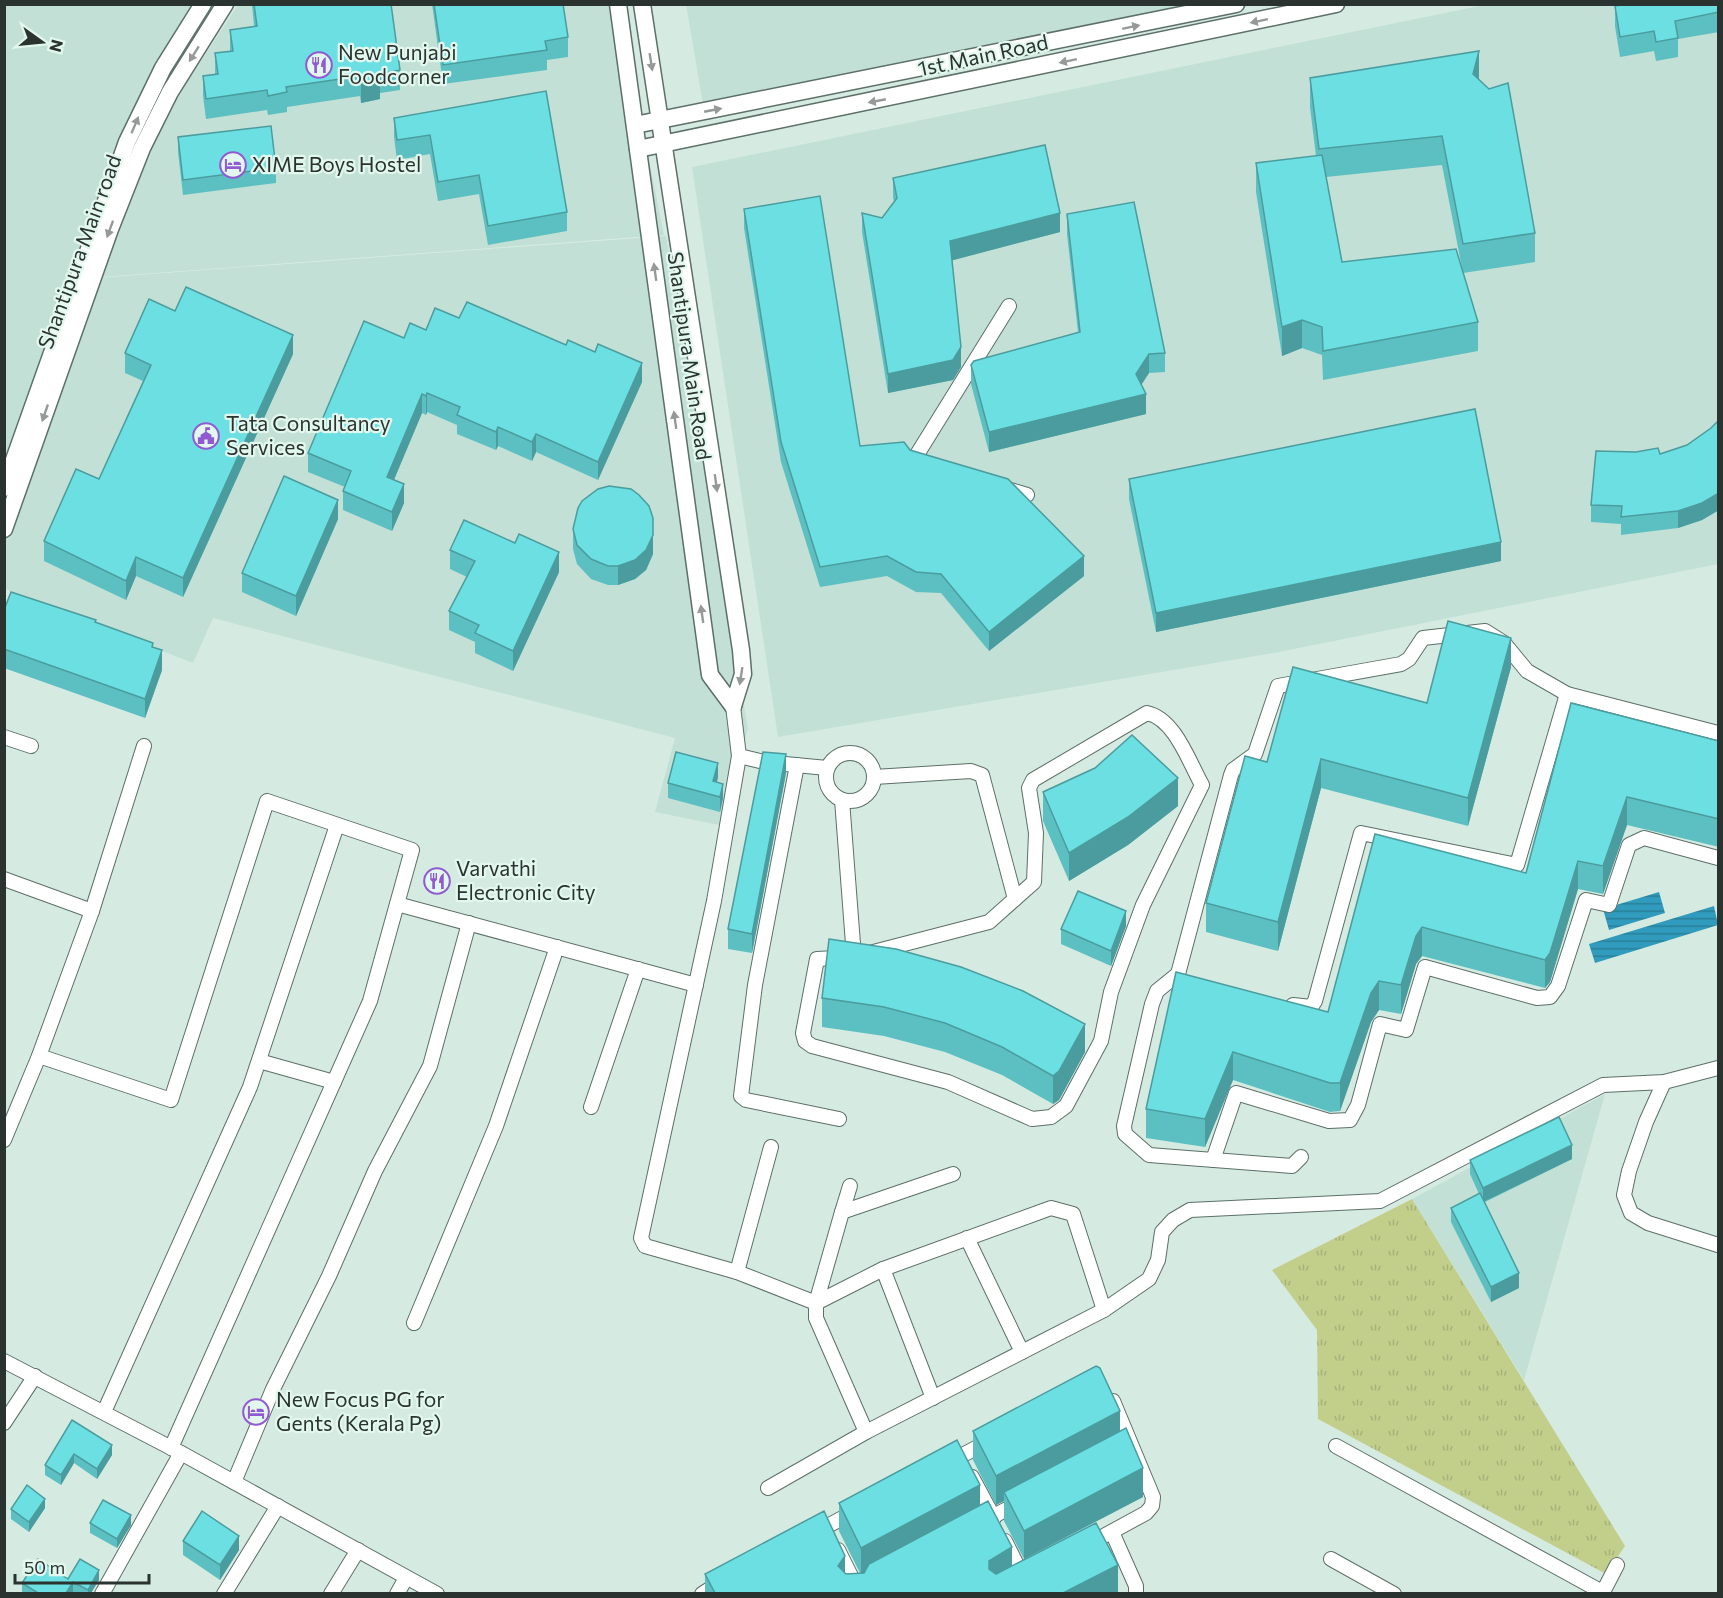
<svg xmlns="http://www.w3.org/2000/svg" width="1723" height="1598" font-family="Commissioner,sans-serif">
  <style>
    .built { fill: #c2e0d5 }
    .park { fill: url(#park-tufts) }
    .water { fill: url(#water-rules) }
    .lines { fill: none; stroke-linecap: round; stroke-linejoin: round }
    .minor-casing { stroke: #5c6f68; stroke-width: 16 }
    .tertiary-casing { stroke: #5c6f68; stroke-width: 19 }
    .minor { stroke: #fff; stroke-width: 14 }
    .tertiary { stroke: #fff; stroke-width: 16 }
    .wall { fill: #5cc0c2 }
    .shaded-wall { fill: #4b9c9e }
    .building { fill: #6bdfe1; stroke: #4b9c9e; stroke-width: 1.5 }
    .oneway { fill: #959998 }
    .labels { text-anchor: middle; stroke-width: 4.5; stroke-linejoin: round; paint-order: stroke }
    .poi-label { font-size: 21px; fill: #2b3330; stroke: #e2f8ef; text-anchor: start }
    .street-label { font-size: 21px; fill: #2b3330; stroke: #e2f8ef }
  </style>
  <defs>
    <pattern id="park-tufts" width="24" height="20" patternUnits="userSpaceOnUse" patternTransform="scale(1.5)"><rect width="24" height="20" fill="#c2cf8b"/><path d="M3 7l-1-3M5 7V3M7 7l1-3M15 17l-1-3M17 17v-4M19 17l1-3" fill="none" stroke="#a7b278"/></pattern>
    <pattern id="water-rules" width="6" height="5" patternUnits="userSpaceOnUse" patternTransform="scale(1.5)"><rect width="6" height="5" fill="#309bbc"/><path d="M0 2.5h6" fill="none" stroke="#297f99"/></pattern>
  </defs>
  <rect width="100%" height="100%" fill="#d5ebe2"/>
  <g class="built">
    <polygon points="686,4 1202,5 704,110"/>
    <polygon points="5,5 192,5 155,68 5,465"/>
    <polygon points="238,5 618,5 664,235 100,277 142,168 183,88"/>
    <polygon points="1484,5 1718,5 1718,564 1274,653 778,737 692,167"/>
    <polygon points="666,236 748,729 719,825 655,812 675,738 213,618 193,663 5,589 5,512 84,279"/>
    <polygon points="1605,1094 1524,1380 1412,1199"/>
  </g>
  <polygon class="park" points="1412,1199 1625,1546 1606,1574 1318,1419 1317,1330 1272,1270"/>
  <g class="water">
    <polygon points="1659,892 1665,913 1609,930 1603,909"/>
    <polygon points="1714,906 1718,925 1595,963 1589,944"/>
  </g>
  <g class="lines">
    <g class="minor-casing">
      <g id="minor">
        <polyline points="920,463 913,461 1009,306"/>
        <polyline points="1004,488 1027,495"/>
        <polyline points="733,706 739,756 714,901 641,1238 645,1246 737,1272 816,1303 883,1269 1051,1208 1073,1214 1104,1310 866,1432 816,1318 816,1303 842,1212 953,1174"/>
        <path d="M1147 713C1175 719 1189 762 1202 785L1143 905 1111 992 1101 1041 1066 1106 1051 1117 1032 1119 948 1082 812 1046 805 1041 803 1033 817 959 854 957 989 922 1034 882 1036 833 1029 788 1033 780Z"/>
        <polyline points="4,737 31,746"/>
        <circle cx="850" cy="777" r="24"/>
        <polyline points="739,756 764,762 827,768"/>
        <polyline points="797,765 755,985 741,1096 746,1100 839,1119"/>
        <polyline points="874,777 971,771 982,775 1015,899"/>
        <polyline points="842,800 854,957"/>
        <polyline points="4,879 92,911 39,1056 4,1140"/>
        <polyline points="397,904 696,985"/>
        <polyline points="92,911 144,746"/>
        <polyline points="1293,1005 1311,1007 1315,1001 1361,833 1517,865 1567,694 1718,733"/>
        <polyline points="39,1056 171,1100 267,801 412,850 370,1001 171,1448"/>
        <polyline points="259,1061 334,1082"/>
        <polyline points="1664,1082 1646,1122 1629,1171 1624,1195 1631,1213 1648,1223 1718,1245"/>
        <polyline points="591,1107 638,969"/>
        <polyline points="1301,1157 1292,1166 1149,1155 1125,1134 1124,1126 1152,1004 1157,991 1178,974 1231,775 1233,770 1255,754 1278,686 1401,664 1409,659 1423,638 1485,631 1504,643 1527,671 1567,694"/>
        <polyline points="1213,1160 1236,1093 1329,1121 1350,1120 1358,1105 1380,1024 1406,1030 1425,967 1537,998 1550,997 1558,986 1586,900 1609,905 1629,845 1644,838 1718,858"/>
        <polyline points="842,1212 850,1186"/>
        <polyline points="967,1238 1022,1352"/>
        <polyline points="883,1269 933,1398"/>
        <polyline points="737,1272 771,1147"/>
        <polyline points="1104,1310 1149,1279 1158,1260 1162,1232 1173,1220 1190,1210 1380,1201 1603,1085 1664,1082 1718,1068"/>
        <polyline points="414,1323 496,1126 557,947"/>
        <polyline points="4,1361 181,1453 437,1594"/>
        <polyline points="104,1412 250,1087 337,825"/>
        <polyline points="4,1423 35,1376"/>
        <polyline points="1336,1446 1602,1592"/>
        <polyline points="948,1463 987,1442"/>
        <polyline points="972,1477 994,1518"/>
        <polyline points="234,1482 273,1389 329,1276 375,1171 430,1066 469,923"/>
        <polyline points="768,1488 866,1432"/>
        <polyline points="979,1524 1020,1502"/>
        <polyline points="816,1532 854,1512"/>
        <polyline points="1112,1532 1136,1586 1136,1594"/>
        <polyline points="1005,1541 1024,1579"/>
        <polyline points="1089,1544 1146,1513 1152,1506 1153,1497 1113,1401"/>
        <polyline points="838,1550 860,1594"/>
        <polyline points="1331,1559 1394,1594"/>
        <polyline points="102,1594 181,1453"/>
        <polyline points="224,1594 278,1506"/>
        <polyline points="331,1594 358,1550"/>
        <polyline points="397,1594 406,1578"/>
        <polyline points="702,1594 722,1581"/>
        <polyline points="1602,1594 1617,1565"/>
      </g>
    </g>
    <g class="tertiary-casing">
      <g id="tertiary">
        <polyline points="618,4 710,675 733,706"/>
        <polyline points="642,4 741,650 743,674 733,706"/>
        <polyline points="635,125 1236,4"/>
        <polyline points="638,149 1336,4"/>
        <polyline points="4,488 127,142 163,68 203,4"/>
        <polyline points="4,529 110,229 142,148 170,92 225,4"/>
      </g>
    </g>
    <use href="#minor" class="minor"/>
    <use href="#tertiary" class="tertiary"/>
  </g>
  <g class="wall">
    <polygon points="252,4 391,4 400,70 400,90 380,93 380,99 361,103 360,96 287,107 287,112 268,115 267,110 206,119 203,96 203,76 215,75 215,53 230,51 230,30 254,26"/>
    <polygon points="432,4 563,4 568,37 568,57 547,60 547,70 443,84"/>
    <polygon points="1719,4 1719,32 1678,39 1678,57 1656,61 1654,51 1620,57 1615,26 1615,6"/>
    <polygon points="1310,78 1479,79 1535,233 1535,262 1463,273 1442,165 1326,177 1342,262 1478,322 1478,351 1323,380 1322,355 1302,348 1282,356 1256,192 1256,163 1316,156 1310,107"/>
    <polygon points="546,91 567,212 567,231 488,245 479,194 438,201 430,154 397,160 394,137 394,118"/>
    <polygon points="178,137 276,168 276,183 183,195 178,152"/>
    <polygon points="893,178 1060,232 952,260 961,367 953,380 888,393 862,232 862,213 882,218 894,202 893,197"/>
    <polygon points="744,209 860,446 910,450 1084,576 989,651 941,593 916,592 887,576 820,587 781,462 744,228"/>
    <polygon points="1067,214 1165,353 1165,372 1149,373 1141,385 1146,414 989,452 971,384 971,365 1078,332 1067,234"/>
    <polygon points="175,311 293,354 183,597 136,576 126,600 44,561 44,541 99,479 143,381 125,373 125,353"/>
    <polygon points="459,318 642,382 598,480 536,452 532,461 498,446 496,450 457,434 457,425 427,412 426,415 422,413 394,480 404,503 392,531 343,510 343,491 345,487 308,472 308,453 404,338"/>
    <polygon points="1719,420 1719,510 1702,520 1678,528 1621,535 1621,524 1591,522 1591,505 1660,454 1687,445 1711,428"/>
    <polygon points="1129,479 1501,561 1156,632 1129,499"/>
    <polygon points="338,519 296,616 242,592 242,573"/>
    <polygon points="573,529 653,554 646,570 635,579 618,585 608,585 591,579 577,564 573,549"/>
    <polygon points="450,550 559,572 513,671 475,653 475,642 449,630 449,611 467,577 450,569"/>
    <polygon points="4,610 96,623 162,670 145,718 4,668"/>
    <polygon points="1511,667 1468,826 1321,788 1278,951 1206,932 1206,903 1267,762 1427,703"/>
    <polygon points="1571,703 1719,741 1719,847 1627,825 1603,894 1578,889 1550,982 1545,988 1422,956 1416,964 1401,1014 1379,1010 1371,1022 1340,1111 1330,1112 1233,1080 1205,1147 1146,1138 1146,1109 1176,972 1328,1012 1375,834 1526,873"/>
    <polygon points="786,773 752,953 728,949 728,929"/>
    <polygon points="718,777 717,782 723,798 720,812 668,798 668,783"/>
    <polygon points="1043,792 1178,806 1128,845 1069,881 1043,821"/>
    <polygon points="1126,926 1111,966 1061,944 1061,929"/>
    <polygon points="829,939 1085,1052 1059,1100 1053,1104 1002,1075 945,1052 884,1036 822,1027 822,998"/>
    <polygon points="1572,1159 1485,1202 1519,1288 1491,1302 1451,1222 1451,1208 1479,1194 1470,1174 1470,1160"/>
    <polygon points="72,1420 112,1455 97,1479 74,1463 61,1485 45,1475 45,1465"/>
    <polygon points="973,1431 1120,1432 1143,1497 1024,1559 1004,1521 1004,1501 996,1505 973,1460"/>
    <polygon points="839,1503 980,1505 1012,1566 1118,1593 705,1593 705,1574 846,1574 860,1573 839,1531"/>
    <polygon points="45,1508 29,1532 11,1519 11,1509"/>
    <polygon points="90,1523 131,1525 117,1548 90,1533"/>
    <polygon points="183,1541 239,1550 220,1580 183,1555"/>
    <polygon points="68,1579 99,1580 91,1593 76,1593 73,1592 72,1593 22,1593 22,1583"/>
  </g>
  <g class="shaded-wall">
    <polygon points="1479,51 1479,80 1473,74"/>
    <polygon points="380,79 380,99 361,103 361,83"/>
    <polygon points="1060,213 1060,232 950,261 950,241"/>
    <polygon points="1302,320 1302,348 1282,356 1282,327"/>
    <polygon points="293,335 293,354 183,597 183,578"/>
    <polygon points="961,347 961,367 953,380 888,393 888,374"/>
    <polygon points="1149,354 1149,373 1136,393 1136,374"/>
    <polygon points="642,363 642,382 598,480 598,462"/>
    <polygon points="427,393 427,412 426,415 426,396"/>
    <polygon points="422,394 422,413 387,496 387,477"/>
    <polygon points="1146,394 1146,414 989,452 989,432"/>
    <polygon points="498,427 498,446 496,450 496,432"/>
    <polygon points="536,434 536,452 532,461 532,442"/>
    <polygon points="404,484 404,503 392,531 392,512"/>
    <polygon points="1719,493 1719,510 1702,520 1678,528 1678,511"/>
    <polygon points="338,500 338,519 296,616 296,596"/>
    <polygon points="653,518 653,554 646,570 635,579 618,585 618,566"/>
    <polygon points="1501,542 1501,561 1156,632 1156,613"/>
    <polygon points="559,552 559,572 513,671 513,651"/>
    <polygon points="1084,556 1084,576 989,651 989,632"/>
    <polygon points="136,557 136,576 126,600 126,581"/>
    <polygon points="1511,638 1511,667 1468,826 1468,798"/>
    <polygon points="162,650 162,670 145,718 145,699"/>
    <polygon points="786,754 786,773 752,953 752,934"/>
    <polygon points="1321,759 1321,788 1278,951 1278,922"/>
    <polygon points="718,763 718,777 713,796 713,781"/>
    <polygon points="1178,778 1178,806 1128,845 1069,881 1069,853"/>
    <polygon points="723,784 723,798 720,812 720,797"/>
    <polygon points="1627,797 1627,825 1603,894 1603,866"/>
    <polygon points="1578,861 1578,889 1550,982 1545,988 1545,960"/>
    <polygon points="1126,911 1126,926 1111,966 1111,951"/>
    <polygon points="1422,927 1422,956 1416,964 1401,1014 1401,985 1416,936"/>
    <polygon points="1379,981 1379,1010 1371,1022 1340,1111 1340,1083 1371,993"/>
    <polygon points="1085,1024 1085,1052 1059,1100 1053,1104 1053,1076"/>
    <polygon points="1233,1052 1233,1080 1205,1147 1205,1119"/>
    <polygon points="1572,1145 1572,1159 1483,1202 1483,1188"/>
    <polygon points="1519,1273 1519,1288 1491,1302 1491,1287"/>
    <polygon points="1120,1411 1120,1440 1004,1492 1004,1501 996,1505 996,1476"/>
    <polygon points="112,1445 112,1455 97,1479 97,1469"/>
    <polygon points="74,1454 74,1463 61,1485 61,1475"/>
    <polygon points="1143,1468 1143,1497 1024,1559 1024,1531"/>
    <polygon points="980,1485 980,1513 861,1576 861,1548"/>
    <polygon points="45,1499 45,1508 29,1532 29,1522"/>
    <polygon points="131,1515 131,1525 117,1548 117,1539"/>
    <polygon points="239,1536 239,1550 220,1580 220,1565"/>
    <polygon points="1012,1547 1012,1576 989,1590 989,1561"/>
    <polygon points="845,1556 845,1585 838,1566"/>
    <polygon points="1118,1565 1118,1593 1063,1593"/>
    <polygon points="99,1570 99,1580 91,1593 88,1593 88,1590"/>
    <polygon points="73,1582 73,1592 72,1593 66,1593"/>
  </g>
  <g class="building">
    <polygon points="254,4 391,4 400,70 379,74 380,79 361,83 360,76 286,87 287,92 268,96 267,90 206,99 203,76 218,74 215,53 233,51 230,30 257,26"/>
    <polygon points="434,4 563,4 568,37 545,41 547,50 443,65"/>
    <polygon points="1625,4 1719,4 1719,12 1675,21 1678,38 1656,42 1654,31 1620,37 1615,6"/>
    <polygon points="1479,51 1473,74 1489,89 1508,83 1535,233 1463,244 1442,136 1319,149 1310,78"/>
    <polygon points="546,91 567,212 488,226 479,175 438,182 430,135 397,140 394,118"/>
    <polygon points="271,126 276,168 183,180 178,137"/>
    <polygon points="1045,145 1060,213 950,241 961,347 953,360 888,374 862,213 882,218 897,198 893,178"/>
    <polygon points="1322,155 1342,262 1456,249 1478,322 1323,351 1322,327 1302,320 1282,327 1256,163"/>
    <polygon points="820,196 860,446 904,442 910,450 1008,479 1084,556 989,632 941,574 916,572 887,556 820,567 781,442 744,209"/>
    <polygon points="1134,202 1165,353 1149,354 1136,374 1146,394 989,432 971,365 974,361 1080,332 1067,214"/>
    <polygon points="186,287 293,335 183,578 136,557 126,581 44,541 76,469 99,479 151,365 125,353 149,299 175,311"/>
    <polygon points="467,302 566,345 568,340 595,352 598,344 642,363 598,462 536,434 532,442 498,427 496,432 457,415 460,407 427,393 426,396 422,394 387,477 404,484 392,512 343,491 351,471 308,453 364,321 404,338 410,323 426,330 435,308 459,318"/>
    <polygon points="1475,409 1501,542 1156,613 1129,479"/>
    <polygon points="1719,420 1719,493 1702,503 1678,511 1621,517 1622,506 1591,505 1596,451 1636,452 1658,448 1660,454 1687,445 1711,428"/>
    <polygon points="284,476 338,500 296,596 242,573"/>
    <polygon points="609,486 631,489 639,495 649,506 653,518 653,535 646,550 635,560 618,566 608,566 591,559 577,545 573,529 578,508 582,501 598,489"/>
    <polygon points="464,520 515,543 519,534 559,552 513,651 475,633 479,625 449,611 475,561 450,550"/>
    <polygon points="11,592 96,620 95,622 153,643 152,647 162,650 145,699 4,649 4,610"/>
    <polygon points="1448,621 1511,638 1468,798 1321,759 1278,922 1206,903 1245,756 1267,762 1293,667 1427,703"/>
    <polygon points="1571,703 1719,741 1719,819 1627,797 1603,866 1578,861 1550,953 1545,960 1422,927 1416,936 1401,985 1379,981 1371,993 1340,1083 1330,1083 1233,1052 1205,1119 1146,1109 1176,972 1328,1012 1375,834 1526,873"/>
    <polygon points="1132,735 1178,778 1128,817 1069,853 1043,792 1095,768"/>
    <polygon points="676,752 718,763 713,781 723,784 720,797 668,783"/>
    <polygon points="763,752 786,754 752,934 728,929"/>
    <polygon points="1078,891 1126,911 1111,951 1061,929"/>
    <polygon points="829,939 896,949 961,967 1023,991 1085,1024 1059,1071 1053,1076 1002,1047 945,1023 884,1007 822,998"/>
    <polygon points="1559,1117 1572,1145 1483,1188 1470,1160"/>
    <polygon points="1480,1193 1519,1273 1491,1287 1451,1208"/>
    <polygon points="1096,1366 1100,1368 1120,1411 996,1476 973,1431"/>
    <polygon points="72,1420 112,1445 97,1469 74,1454 61,1475 45,1465"/>
    <polygon points="1126,1428 1143,1468 1024,1531 1004,1492"/>
    <polygon points="957,1440 980,1485 861,1548 839,1503"/>
    <polygon points="27,1485 45,1499 29,1522 11,1509"/>
    <polygon points="103,1500 131,1515 117,1539 90,1523"/>
    <polygon points="988,1501 1012,1547 989,1561 989,1569 996,1574 1096,1523 1118,1565 1063,1593 715,1593 705,1574 824,1511 845,1556 838,1566 846,1574 864,1573 869,1564"/>
    <polygon points="202,1511 239,1536 220,1565 183,1541"/>
    <polygon points="38,1559 68,1579 80,1559 99,1570 88,1590 73,1582 66,1593 38,1593 22,1583"/>
  </g>
  <defs><path id="oneway-solid" d="M-6-.8H1V-3.2L6.5 0L1 3.2V.8H-6Z" transform="scale(1.5)"/></defs>
  <g class="oneway">
    <use href="#oneway-solid" transform="translate(1259 21) rotate(168)"/>
    <use href="#oneway-solid" transform="translate(1131 27) rotate(-12)"/>
    <use href="#oneway-solid" transform="translate(194 54) rotate(122)"/>
    <use href="#oneway-solid" transform="translate(1068 61) rotate(168)"/>
    <use href="#oneway-solid" transform="translate(651 62) rotate(81)"/>
    <use href="#oneway-solid" transform="translate(877 101) rotate(169)"/>
    <use href="#oneway-solid" transform="translate(713 110) rotate(-11)"/>
    <use href="#oneway-solid" transform="translate(135 125) rotate(-67)"/>
    <use href="#oneway-solid" transform="translate(110 229) rotate(110)"/>
    <use href="#oneway-solid" transform="translate(655 272) rotate(-98)"/>
    <use href="#oneway-solid" transform="translate(45 413) rotate(109)"/>
    <use href="#oneway-solid" transform="translate(675 420) rotate(-98)"/>
    <use href="#oneway-solid" transform="translate(716 483) rotate(82)"/>
    <use href="#oneway-solid" transform="translate(702 614) rotate(-98)"/>
    <use href="#oneway-solid" transform="translate(741 676) rotate(99)"/>
  </g>
  <defs>
    <g id="restaurant-ring" transform="scale(1.35)"><circle r="9.5" fill="#e2f8ef" stroke="#925ad2" stroke-width="1.5"/><path d="M-5-6h1v4h1v-4h1v4h1v-4h1v5L-1.5 .5V6h-2V.5L-5-1ZM5-6V6H3V1.5H1.5Q1.5-4 5-6Z" fill="#925ad2"/></g>
    <g id="hotel-ring" transform="scale(1.35)"><circle r="9.5" fill="#e2f8ef" stroke="#925ad2" stroke-width="1.5"/><path d="M-6-4.5h1.5V1H6V5H4.5V3h-9V5H-6ZM-4 0a1.8 1.8 0 1 1 3.6 0ZM.5 0V-2.5h3Q6-2.5 6 0Z" fill="#925ad2"/></g>
    <g id="civic-ring" transform="scale(1.35)"><circle r="9.5" fill="#e2f8ef" stroke="#925ad2" stroke-width="1.5"/><path d="M-.6-6.5H3V-4.5H.6V-3L4-1V1h2V6H-6V1h2V-1L-.6-3ZM-1.2 2.5V6h2.4V2.5Z" fill="#925ad2"/></g>
  </defs>
  <g fill-rule="evenodd">
    <use href="#restaurant-ring" x="319" y="65"/>
    <use href="#hotel-ring" x="233" y="165"/>
    <use href="#civic-ring" x="206" y="436"/>
    <use href="#restaurant-ring" x="437" y="881"/>
    <use href="#hotel-ring" x="256" y="1412"/>
  </g>
  <g class="labels">
    <g class="poi-label">
      <text x="338" y="60">New Punjabi<tspan x="338" dy="24">Foodcorner</tspan></text>
      <text x="252" y="172">XIME Boys Hostel</text>
      <text x="226" y="431">Tata Consultancy<tspan x="226" dy="24">Services</tspan></text>
      <text x="456" y="876">Varvathi<tspan x="456" dy="24">Electronic City</tspan></text>
      <text x="276" y="1407">New Focus PG for<tspan x="276" dy="24">Gents (Kerala Pg)</tspan></text>
    </g>
    <g class="street-label">
      <text transform="translate(983 56) rotate(-12)" y="7">1st Main Road</text>
      <text transform="translate(80 252) rotate(-70)" y="7">Shantipura Main road</text>
      <text transform="translate(689 356) rotate(82)" y="7">Shantipura Main Road</text>
    </g>
  </g>
  <rect width="1723" height="1598" fill="none" stroke="#2b3330" stroke-width="12"/>
  <g transform="translate(42 42) rotate(105)" stroke="#e2f8ef" stroke-width="4.5" paint-order="stroke">
  <path d="M0-4.5L10 22L0 15L-10 22Z" fill="#2b3330"/>
  <text y="-9" font-size="16" font-weight="bold" text-anchor="middle" fill="#2b3330">N</text>
  </g>
  <path d="M15 1574v9h134v-9" fill="none" stroke="#2b3330" stroke-width="3"/>
  <text x="24" y="1574" font-size="18" fill="#2b3330" stroke="#e2f8ef" stroke-width="4.5" paint-order="stroke">50 m</text>
</svg>
